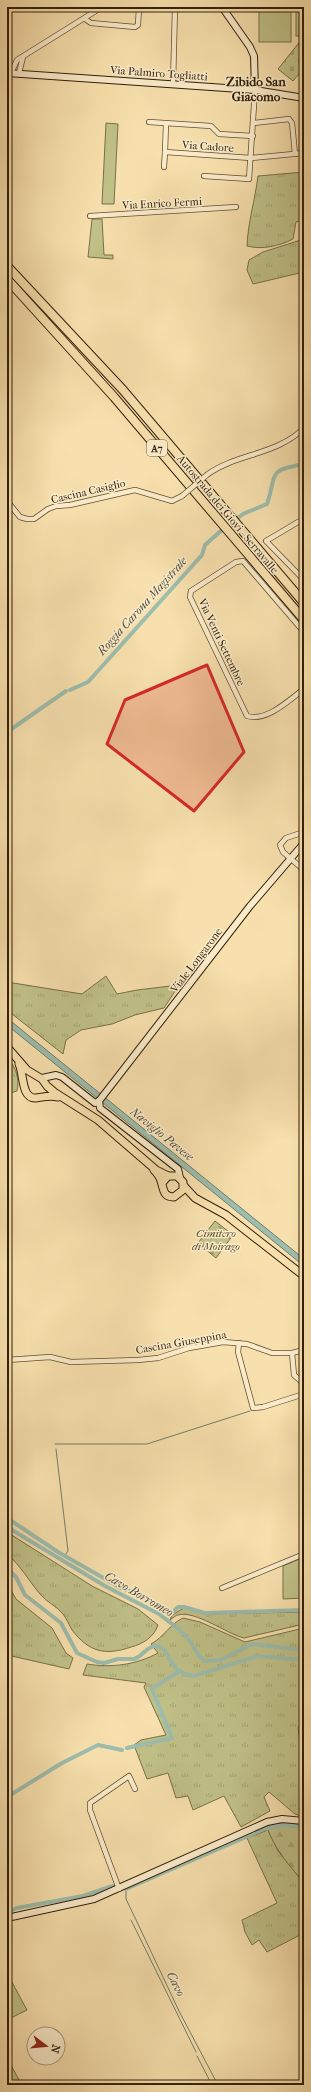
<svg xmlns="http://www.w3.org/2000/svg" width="311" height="2092" font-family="'IM FELL French Canon',serif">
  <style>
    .grass { fill: url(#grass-tufts); stroke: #797049 }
    .forest { fill: url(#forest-firs); stroke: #797049 }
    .cemetery { fill: url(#cemetery-stones); stroke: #797049 }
    .green { fill: #c0c188; stroke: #797049 }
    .water { fill: #9dbdae; stroke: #727e6c }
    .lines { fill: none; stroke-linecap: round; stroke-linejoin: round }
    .stream { stroke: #727e6c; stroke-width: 1 }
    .canal { stroke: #9dbdae; stroke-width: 4 }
    .street-casing { stroke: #634f33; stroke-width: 6 }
    .secondary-casing { stroke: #321f0a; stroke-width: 8 }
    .primary-casing { stroke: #321f0a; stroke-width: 9 }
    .highway-casing { stroke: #321f0a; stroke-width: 10 }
    .street { stroke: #faebca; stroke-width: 4.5 }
    .secondary { stroke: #faebca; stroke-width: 6 }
    .primary { stroke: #f7e0ad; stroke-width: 7 }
    .highway { stroke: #f7e0ad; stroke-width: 8 }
    .street-bridge-casing { stroke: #634f33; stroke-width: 6; stroke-linecap: butt }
    .street-bridge { stroke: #faebca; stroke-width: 4.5 }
    .marked { fill: #d62828; fill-opacity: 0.2; stroke: #d62828; stroke-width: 3; stroke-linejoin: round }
    .labels { text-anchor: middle; stroke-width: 3; stroke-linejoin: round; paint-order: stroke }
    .shield { fill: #faebca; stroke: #6e5c44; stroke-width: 1 }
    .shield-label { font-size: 10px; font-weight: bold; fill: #321f0a }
    .street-label { font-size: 11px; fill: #321f0a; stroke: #faebca }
    .park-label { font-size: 11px; font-style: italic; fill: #5d5030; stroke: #faebca }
    .water-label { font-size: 12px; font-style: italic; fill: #524e3b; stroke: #faebca }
    .quarter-label { font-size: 13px; font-weight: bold; fill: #321f0a; stroke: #faebca }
  </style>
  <defs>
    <pattern id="grass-tufts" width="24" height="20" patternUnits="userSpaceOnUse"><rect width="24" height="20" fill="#c0c188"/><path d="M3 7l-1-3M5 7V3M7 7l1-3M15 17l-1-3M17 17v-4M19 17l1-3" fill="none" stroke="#a5a574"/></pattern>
    <pattern id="forest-firs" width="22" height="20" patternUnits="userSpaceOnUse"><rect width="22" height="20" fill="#c0c188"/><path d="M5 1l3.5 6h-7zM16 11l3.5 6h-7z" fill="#a5a574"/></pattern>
    <pattern id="cemetery-stones" width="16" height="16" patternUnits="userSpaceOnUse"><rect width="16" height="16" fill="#c0c188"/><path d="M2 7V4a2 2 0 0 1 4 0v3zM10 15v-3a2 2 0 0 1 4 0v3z" fill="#a5a574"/></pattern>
  </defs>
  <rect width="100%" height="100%" fill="#f7e0ad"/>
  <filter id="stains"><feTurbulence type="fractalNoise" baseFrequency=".005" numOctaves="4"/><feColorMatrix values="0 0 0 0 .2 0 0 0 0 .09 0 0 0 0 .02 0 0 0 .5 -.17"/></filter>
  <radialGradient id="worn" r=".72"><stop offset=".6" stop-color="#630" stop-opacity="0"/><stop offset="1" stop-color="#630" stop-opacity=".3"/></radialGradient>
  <g class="grass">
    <path d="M304 172V220L296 222 293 239C279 246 263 250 247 246 248 222 255 200 258 176Z"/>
    <polygon points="304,239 304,272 253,284 247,270 249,260 263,252"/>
    <polygon points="106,976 117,994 137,990 179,985 164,1008 135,1015 112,1024 81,1030 66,1040 63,1054 7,1010 7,982 82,994"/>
    <path d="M7 1057C16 1068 20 1078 17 1091L7 1094Z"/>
    <path d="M7 1532 92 1586 138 1609 158 1625C154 1637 143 1644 131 1647 105 1656 89 1652 72 1630 69 1625 67 1619 63 1614 57 1606 46 1602 40 1594 29 1581 21 1566 7 1554Z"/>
    <polygon points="7,1583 16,1599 52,1628 66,1653 73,1658 69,1669 7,1655"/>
    <path d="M184 1608 204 1614 304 1612V1624L244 1638C227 1634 195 1610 178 1615 176 1615 173 1618 170 1620L172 1615Z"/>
    <path d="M183 1618 200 1622 245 1642 304 1628V1715L298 1728 304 1768V1817L295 1814 269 1792 264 1797 270 1811 241 1827 224 1796 193 1810 188 1796 176 1798 168 1773 147 1779 134 1745 141 1740 166 1735 144 1687 146 1683 83 1675 87 1664C111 1668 136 1665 158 1653L151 1644C164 1637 170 1624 183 1618Z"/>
    <polygon points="268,1830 278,1851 304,1883 304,1933 267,1952 259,1940 252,1945 245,1932 242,1920 277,1903 247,1838"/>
  </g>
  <path class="forest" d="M282 1823 304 1825V1883C290 1866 274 1849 267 1827L271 1824Z"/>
  <g class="cemetery">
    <polygon points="302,39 304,41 304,68 293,81 278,69"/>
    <polygon points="215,1221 233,1235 216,1258 198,1243"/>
  </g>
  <g class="green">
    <rect x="259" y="7" width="32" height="35"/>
    <rect x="296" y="7" width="8" height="29"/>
    <polygon points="106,123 118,124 114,204 102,204"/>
    <polygon points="92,219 102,219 104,255 113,255 113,259 88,257"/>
    <polygon points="304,1557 304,1598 283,1599 283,1566"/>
    <polygon points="7,1973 27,2010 7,2020"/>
    <polygon points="7,2057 8,2060 22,2085 7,2085"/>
  </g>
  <polygon class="water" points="7,1018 304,1259 304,1266 7,1025"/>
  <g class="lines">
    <g class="stream">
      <polyline points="55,1444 147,1444 250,1411"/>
      <polyline points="56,1449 68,1551 65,1555"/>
      <polyline points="126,1889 126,1899 137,1922 179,2011 218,2085"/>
      <polyline points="131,1920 196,2052"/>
      <polyline points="197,2056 212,2085"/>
    </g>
    <g class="canal">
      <path d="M238 518 243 514 267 504C278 472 266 471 304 464"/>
      <polyline points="70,690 88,682 202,555 205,545 223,529"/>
      <polyline points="7,732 66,691"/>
      <polyline points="7,1518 58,1552 121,1588 143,1596 171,1614 178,1607 184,1607 205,1613 304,1610"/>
      <polyline points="7,1527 105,1586 159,1614 180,1630 190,1641 199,1656 205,1661 221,1660 252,1644 304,1650"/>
      <path d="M7 1568 16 1577 25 1595 61 1623 77 1653 97 1662 104 1663 118 1659H134C142 1657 146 1647 155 1646 171 1645 167 1674 194 1676L258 1656 304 1660"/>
      <polyline points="127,1748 172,1738 152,1689 178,1672"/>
      <polyline points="7,1797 62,1763 98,1745 122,1750"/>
      <polyline points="126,1889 264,1829 286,1825 304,1827"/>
      <polyline points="7,1912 17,1908 83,1896 113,1886"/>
    </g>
    <g class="street-casing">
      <g id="street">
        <polyline points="85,19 91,23 135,27 138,25 139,7"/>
        <polyline points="11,73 17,60 102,7"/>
        <polyline points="19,73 23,57"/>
        <polyline points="173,84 175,7"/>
        <polyline points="149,122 211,126 219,134 253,136"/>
        <polyline points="166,123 165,152 251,158 304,153"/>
        <polyline points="254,123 289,119 292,123 295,154"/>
        <polyline points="164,167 165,152"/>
        <polyline points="204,176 249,179 255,90"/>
        <polyline points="90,216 236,207"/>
        <path d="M208 474C238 453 277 455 304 428"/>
        <polyline points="7,501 20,517 27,519 34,519 48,509 56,506 70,505 135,490 172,501 182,496"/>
        <polyline points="304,524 301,521 298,522 266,541 304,580"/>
        <path d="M304 632 243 561 236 562 191 591 190 597 247 716C267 722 289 700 304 689"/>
        <polyline points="304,832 286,838 280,845 283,852 304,870"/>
        <polyline points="239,1343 238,1352 253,1408 263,1407 304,1394"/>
        <polyline points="292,1353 294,1375 304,1384"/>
        <polyline points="7,1360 50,1357 71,1362 138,1360 158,1358 189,1348 223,1342 247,1344 272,1353 292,1353 304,1350"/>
        <polyline points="222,1588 304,1554"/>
        <polyline points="119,1889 90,1810 90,1803 129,1776 135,1789"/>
      </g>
    </g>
    <g class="secondary-casing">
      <g id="secondary">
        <polyline points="222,7 250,47 254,56 255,90"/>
        <polyline points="7,73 255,90 304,98"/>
        <polyline points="42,1078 56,1075 62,1077 95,1103 99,1101"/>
        <polyline points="180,1178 178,1169 100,1108 99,1101 250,906 304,843"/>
        <polyline points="7,1918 94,1899 267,1822 282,1819 304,1821"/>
      </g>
    </g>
    <g class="primary-casing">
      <g id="primary">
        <polyline points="7,1047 27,1070 42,1079 47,1086 54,1092 98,1120 156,1170 168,1176"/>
        <path d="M19 1064C24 1074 21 1099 36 1098 44 1097 49 1095 58 1097"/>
        <path d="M154 1170C157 1173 160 1177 161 1181 164 1190 163 1197 174 1197L183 1190V1182L177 1176H168L162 1183"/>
        <polyline points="184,1186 195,1198 226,1215 304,1276"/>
      </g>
    </g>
    <g class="highway-casing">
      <g id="highway">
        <polyline points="7,266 123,390 304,603"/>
        <polyline points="7,279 114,397 304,620"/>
      </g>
    </g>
    <use href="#street" class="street"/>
    <use href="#secondary" class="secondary"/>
    <use href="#primary" class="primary"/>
    <use href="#highway" class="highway"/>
    <g class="street-bridge-casing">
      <polyline id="street-bridge" points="182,496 208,474"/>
    </g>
    <use href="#street-bridge" class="street-bridge"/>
  </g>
  <path class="marked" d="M207 665 244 752 194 811 107 744 125 700Z"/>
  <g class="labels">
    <rect class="shield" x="147" y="440" width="20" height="16" rx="3"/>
    <g class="shield-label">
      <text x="157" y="452">A7</text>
    </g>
    <g class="street-label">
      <text transform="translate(159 73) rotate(4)" y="4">Via Palmiro Togliatti</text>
      <text transform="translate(208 146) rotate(4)" y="4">Via Cadore</text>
      <text transform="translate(162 203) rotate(-3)" y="4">Via Enrico Fermi</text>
      <text transform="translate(88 491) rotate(-13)" y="4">Cascina Casiglio</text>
      <text transform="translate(228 514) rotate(50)" y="4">Autostrada dei Giovi - Serravalle</text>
      <text transform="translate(222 642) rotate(65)" y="4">Via Venti Settembre</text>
      <text transform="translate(196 960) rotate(-53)" y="4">Viale Longarone</text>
      <text transform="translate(181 1342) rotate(-10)" y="4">Cascina Giuseppina</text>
    </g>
    <g class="park-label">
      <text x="216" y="1237">Cimitero<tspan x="216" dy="13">di Moirago</tspan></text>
    </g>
    <g class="water-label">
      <text transform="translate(142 606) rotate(-48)" y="4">Roggia Carona Magistrale</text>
      <text transform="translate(162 1134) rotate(39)" y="4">Naviglio Pavese</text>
      <text transform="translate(139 1594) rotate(30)" y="4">Cavo Borromeo</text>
      <text transform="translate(176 1984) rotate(63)" y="4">Cavo</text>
    </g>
    <g class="quarter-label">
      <text x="256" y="86">Zibido San<tspan x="256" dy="15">Giacomo</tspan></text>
    </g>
  </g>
  <rect width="311" height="2092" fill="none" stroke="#f7e0ad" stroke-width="24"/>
  <rect x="8" y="8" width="295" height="2076" fill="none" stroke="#321f0a" stroke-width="2"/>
  <rect x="12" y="12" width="287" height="2068" fill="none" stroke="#321f0a"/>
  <g transform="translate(46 2046) rotate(106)"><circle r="19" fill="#faebca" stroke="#aa997d"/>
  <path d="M0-3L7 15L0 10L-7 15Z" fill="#8f2418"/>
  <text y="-6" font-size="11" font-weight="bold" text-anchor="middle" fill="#321f0a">N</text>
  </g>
  <rect width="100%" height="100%" filter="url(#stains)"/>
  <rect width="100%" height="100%" fill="url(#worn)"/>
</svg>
